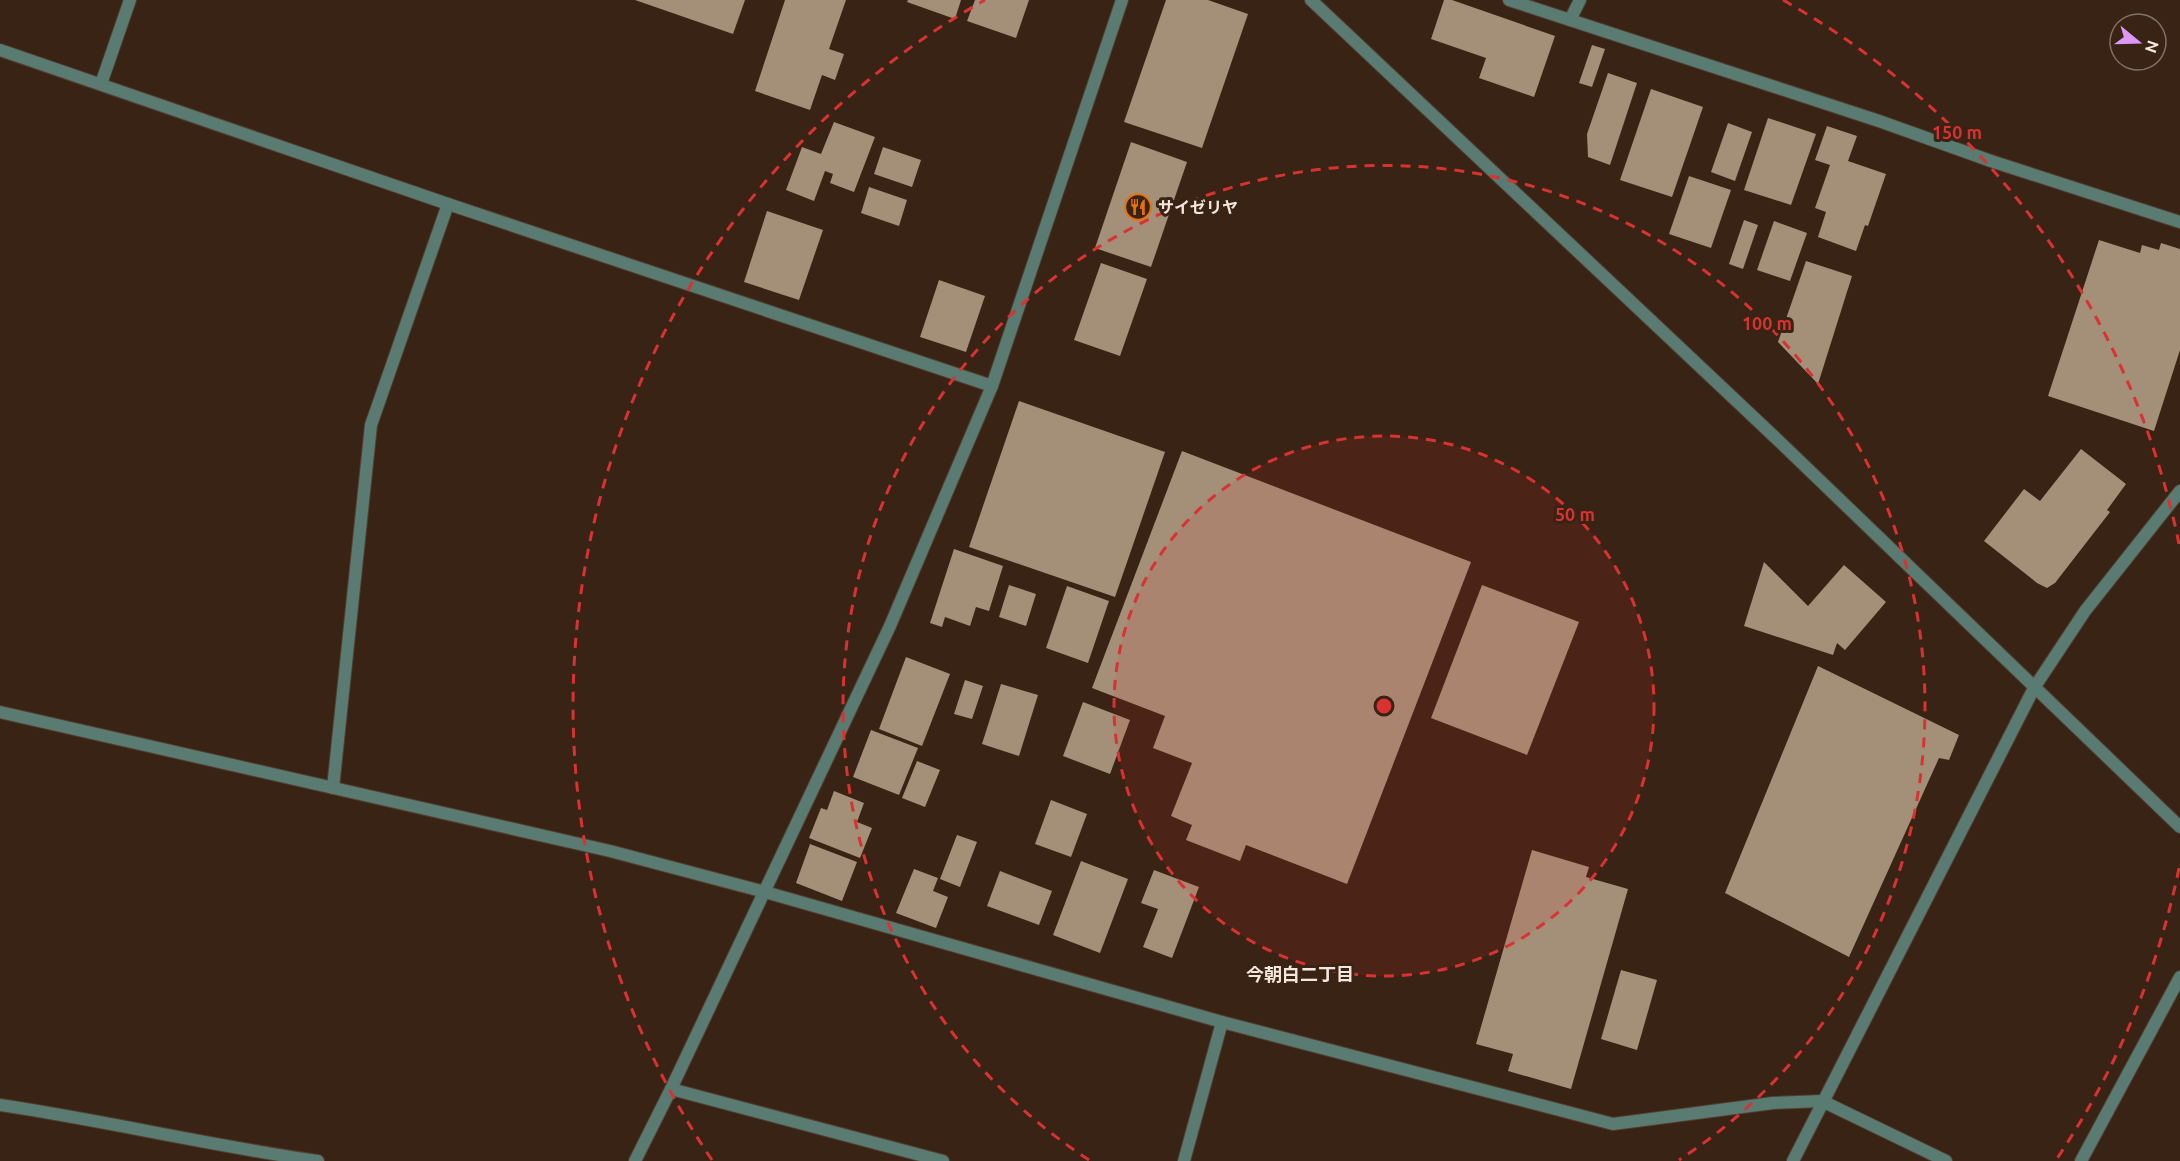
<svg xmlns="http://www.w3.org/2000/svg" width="2180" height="1161" font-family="Ubuntu,'Noto Sans JP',sans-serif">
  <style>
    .building { fill: #a49078 }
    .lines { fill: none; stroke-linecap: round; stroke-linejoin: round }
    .service-casing { stroke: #523e30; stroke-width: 14 }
    .minor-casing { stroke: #523e30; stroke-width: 14 }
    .tertiary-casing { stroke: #523e30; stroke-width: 14 }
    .service { stroke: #597b71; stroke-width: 12 }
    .minor { stroke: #597b71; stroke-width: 12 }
    .tertiary { stroke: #597b71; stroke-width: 12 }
    .ring { fill: none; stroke: #d83231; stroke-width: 3; stroke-dasharray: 10 8 }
    .labels { text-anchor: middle; stroke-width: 6; stroke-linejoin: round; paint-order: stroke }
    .poi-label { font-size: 16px; font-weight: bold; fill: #f5e6dd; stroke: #382314; text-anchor: start }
    .neighbourhood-label { font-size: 18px; font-weight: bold; fill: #f5e6dd; stroke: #382314 }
    .centre { fill: #d83231; stroke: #382314; stroke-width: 3 }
    .ring-label { font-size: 18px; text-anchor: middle; font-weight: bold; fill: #d83231; stroke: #382314; stroke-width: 6; stroke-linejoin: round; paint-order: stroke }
  </style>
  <rect width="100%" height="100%" fill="#382314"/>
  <g class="building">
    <polygon points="635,0 745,0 733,34"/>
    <polygon points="785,0 846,0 829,49 844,54 835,80 822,75 810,110 755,91"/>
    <polygon points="908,0 961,0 955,19 907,2"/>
    <polygon points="975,0 1029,0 1016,38 967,21"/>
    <polygon points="1166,0 1208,0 1248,14 1202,148 1124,122"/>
    <polygon points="1444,0 1452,0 1555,36 1534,97 1479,78 1486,58 1431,39"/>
    <polygon points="1592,45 1605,49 1592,87 1579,83"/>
    <polygon points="1608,73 1637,83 1610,165 1588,157 1587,134"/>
    <polygon points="1651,89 1703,107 1672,197 1620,180"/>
    <polygon points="1768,118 1816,134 1791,205 1744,190"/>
    <polygon points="834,122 875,137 854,192 830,183 833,174 825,171 814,201 786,190 802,147 821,154"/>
    <polygon points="1728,123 1752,132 1735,181 1711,172"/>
    <polygon points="1827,126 1857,136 1848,161 1886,174 1868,226 1865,225 1856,251 1818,237 1826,212 1815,208 1830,165 1815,160"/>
    <polygon points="1131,142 1187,162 1151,267 1095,248"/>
    <polygon points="883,147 921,160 912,187 874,174"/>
    <polygon points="1689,176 1731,190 1711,248 1669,234"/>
    <polygon points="869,187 907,200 899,226 861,213"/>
    <polygon points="767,211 823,230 799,300 744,282"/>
    <polygon points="1744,220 1758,225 1743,269 1729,264"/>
    <polygon points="1774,221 1807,233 1790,281 1757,270"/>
    <polygon points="2099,240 2140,253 2142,245 2159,250 2161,243 2180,249 2180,350 2154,431 2048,396"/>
    <polygon points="1806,261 1852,276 1818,384 1778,342"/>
    <polygon points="1101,263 1147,279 1120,356 1074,340"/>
    <polygon points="939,280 985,296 966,352 920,337"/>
    <polygon points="1019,401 1165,452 1115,597 969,547"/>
    <polygon points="2081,449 2126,484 2107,510 2110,512 2055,583 2047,588 2037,583 1984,541 2024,489 2040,501"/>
    <polygon points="1182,451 1471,562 1347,884 1246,845 1240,861 1186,840 1192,825 1171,816 1192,763 1153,748 1165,716 1092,688"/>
    <polygon points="954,549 1003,566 989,611 976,607 970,626 945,617 942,627 930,623"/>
    <polygon points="1764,562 1808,606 1844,565 1886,602 1845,650 1837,643 1833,655 1744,626"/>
    <polygon points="1009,585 1036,594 1026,626 999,617"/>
    <polygon points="1482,585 1579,622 1527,755 1431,718"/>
    <polygon points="1067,586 1109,601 1088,663 1046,648"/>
    <polygon points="906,657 950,674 922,746 879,729"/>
    <polygon points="1818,666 1959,735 1949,760 1939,758 1849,957 1725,893"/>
    <polygon points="965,680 983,686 972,719 954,714"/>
    <polygon points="1001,684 1038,695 1019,756 982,744"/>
    <polygon points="1083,702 1130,720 1110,774 1063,756"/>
    <polygon points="871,730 918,748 899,795 853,777"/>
    <polygon points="917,761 940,770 925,807 902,798"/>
    <polygon points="834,791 864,803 857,822 872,828 860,858 809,838 821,808 827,810"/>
    <polygon points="1051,800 1087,814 1071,857 1035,844"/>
    <polygon points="957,835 977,842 960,887 940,879"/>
    <polygon points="810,844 857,862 842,901 796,883"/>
    <polygon points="1532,850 1589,867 1586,877 1628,889 1571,1089 1508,1071 1513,1054 1476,1044"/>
    <polygon points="1081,861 1128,879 1100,953 1053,935"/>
    <polygon points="914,869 938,878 933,891 948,897 936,928 896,913"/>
    <polygon points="1154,870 1199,887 1172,958 1143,947 1158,909 1141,903"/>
    <polygon points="1000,871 1052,891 1039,925 987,906"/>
    <polygon points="1621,970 1657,980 1637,1050 1601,1039"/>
  </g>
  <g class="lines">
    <g class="service-casing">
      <polyline id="service" points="333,788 371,425 448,204"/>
    </g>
    <g class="minor-casing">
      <g id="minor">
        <polyline points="1509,0 1879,121 1991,161 2180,222"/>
        <polyline points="1570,20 1580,0"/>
        <polyline points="0,50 448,204 992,386"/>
        <polyline points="101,84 130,0"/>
        <polyline points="0,712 610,851 765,892 1222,1022 1613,1124 1773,1103 1822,1101 1946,1161"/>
        <polyline points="671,1089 943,1161"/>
        <path d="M0 1105C107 1121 212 1146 318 1161"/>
        <polyline points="635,1161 671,1089 890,626 992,386 1122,0"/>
        <polyline points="1184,1161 1222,1022"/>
        <polyline points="2081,1161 2180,977"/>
      </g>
    </g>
    <g class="tertiary-casing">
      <g id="tertiary">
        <polyline points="1311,0 1782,444 2180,827"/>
        <polyline points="1793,1161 2034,688 2085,611 2180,491"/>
      </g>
    </g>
    <use href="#service" class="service"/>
    <use href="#minor" class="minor"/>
    <use href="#tertiary" class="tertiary"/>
  </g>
  <circle cx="1384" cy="706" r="270" fill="#d83231" fill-opacity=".12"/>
  <g class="ring">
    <circle cx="1384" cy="706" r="270"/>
    <path d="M1089 1160A541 541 0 1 1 1679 1160"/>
    <path d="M2179 868A811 811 0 0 1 2056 1160M712 1160A811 811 0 0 1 985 0M1783 0A811 811 0 0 1 2179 544"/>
  </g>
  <defs>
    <g id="restaurant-ring" transform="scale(1.35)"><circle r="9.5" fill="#382314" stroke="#e8710a" stroke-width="1.5"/><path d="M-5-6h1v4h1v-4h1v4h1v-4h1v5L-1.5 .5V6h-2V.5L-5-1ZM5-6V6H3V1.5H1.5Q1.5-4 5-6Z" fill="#e8710a"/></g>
  </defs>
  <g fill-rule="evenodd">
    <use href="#restaurant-ring" x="1138" y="207"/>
  </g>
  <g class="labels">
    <g class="poi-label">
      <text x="1158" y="213">サイゼリヤ</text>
    </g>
    <g class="neighbourhood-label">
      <text x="1300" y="981">今朝白二丁目</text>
    </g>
  </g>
  <circle cx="1384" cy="706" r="9" class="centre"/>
  <g class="ring-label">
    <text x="1957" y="139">150 m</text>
    <text x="1767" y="330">100 m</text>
    <text x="1575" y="521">50 m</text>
  </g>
  <g transform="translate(2138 42) rotate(109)"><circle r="28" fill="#382314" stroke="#847164" stroke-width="1.5"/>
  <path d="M0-4.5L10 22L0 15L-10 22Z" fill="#db99f5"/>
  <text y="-9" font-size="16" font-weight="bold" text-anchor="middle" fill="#f5e6dd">N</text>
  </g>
</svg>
